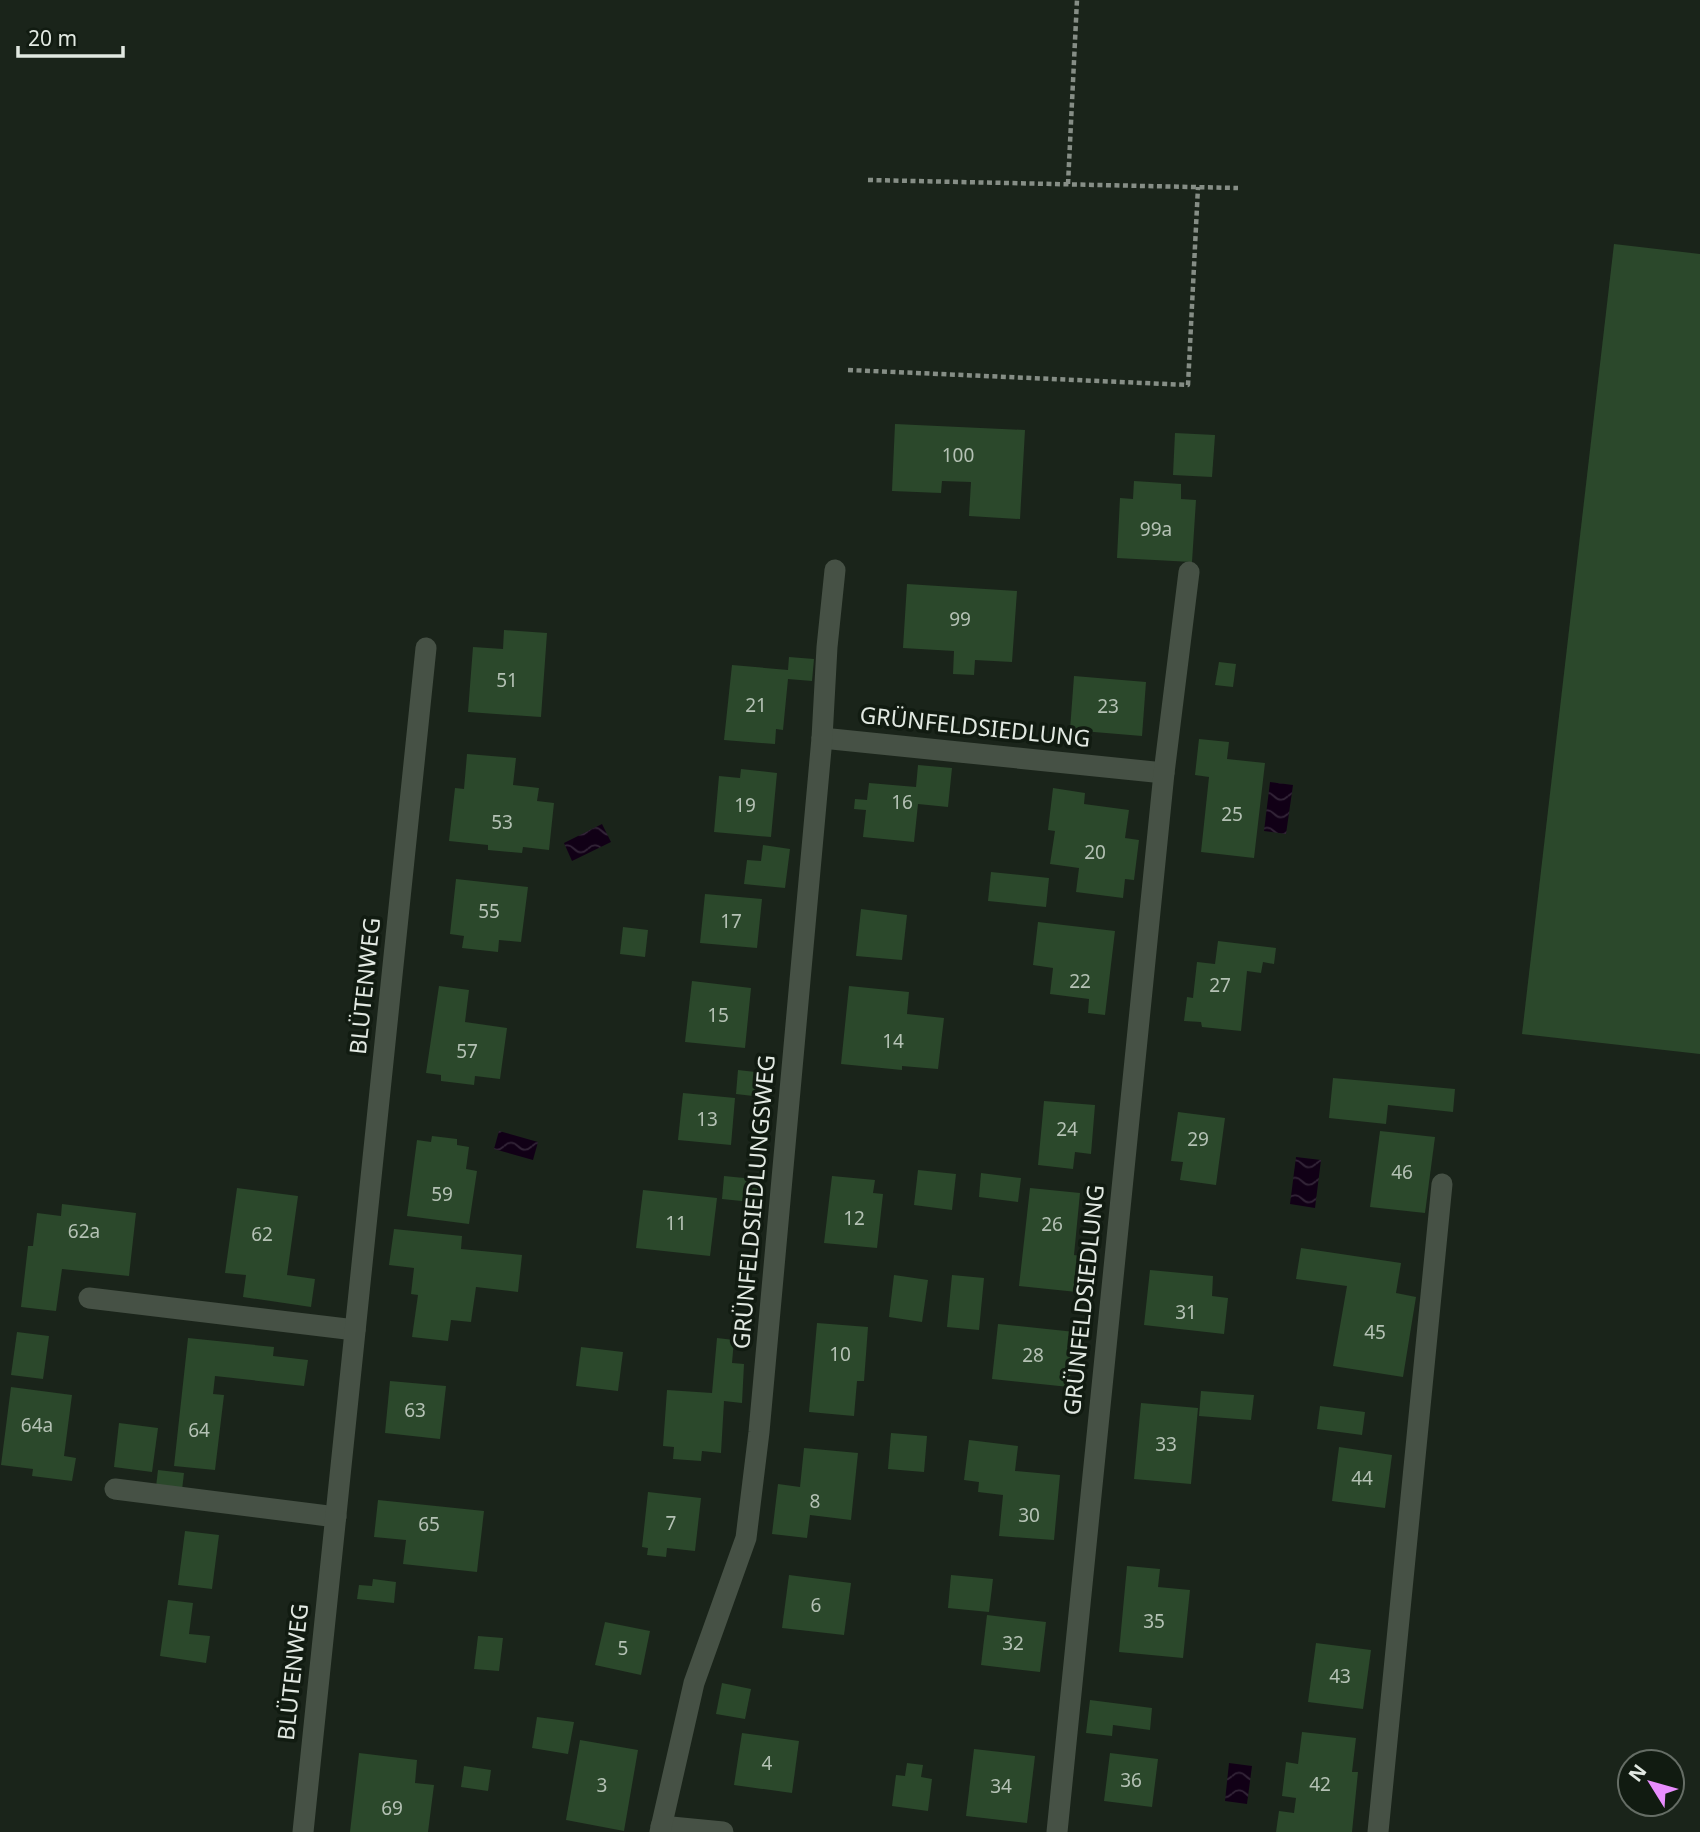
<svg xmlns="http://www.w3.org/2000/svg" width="1700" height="1832" font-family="'Noto Sans',sans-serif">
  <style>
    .water { fill: url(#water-waves) }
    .building { fill: #2b482b }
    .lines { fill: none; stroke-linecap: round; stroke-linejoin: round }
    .path { stroke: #868e86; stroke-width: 4.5; stroke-dasharray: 5 3.5; stroke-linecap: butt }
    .minor { stroke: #465145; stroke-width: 21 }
    .labels { text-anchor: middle; stroke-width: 7; stroke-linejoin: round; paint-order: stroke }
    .number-label { font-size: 19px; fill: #b4c1b4 }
    .street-label { font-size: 23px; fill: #e2e9e2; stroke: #111b11 }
  </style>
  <defs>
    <pattern id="water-waves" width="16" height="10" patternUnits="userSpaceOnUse" patternTransform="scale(1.75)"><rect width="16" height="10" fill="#110016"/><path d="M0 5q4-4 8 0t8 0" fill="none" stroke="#332538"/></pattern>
  </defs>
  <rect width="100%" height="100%" fill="#1a241a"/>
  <g class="water">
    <polygon points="1270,782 1293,785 1286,834 1264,831"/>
    <polygon points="602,824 611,842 572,861 564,843"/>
    <polygon points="499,1131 538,1142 533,1160 494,1149"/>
    <polygon points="1296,1157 1321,1160 1315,1208 1290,1204"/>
    <polygon points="1229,1763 1252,1766 1247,1804 1225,1801"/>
  </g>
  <g class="building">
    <polygon points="1614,244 1700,254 1700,1054 1522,1034"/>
    <polygon points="895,424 1025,430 1020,519 969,516 971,482 942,481 941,493 892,491"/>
    <polygon points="1175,433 1215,435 1212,477 1173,475"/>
    <polygon points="1134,481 1181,484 1181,499 1196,500 1192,562 1117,558 1120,498 1133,499"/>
    <polygon points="907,584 1017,591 1012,662 975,660 974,675 953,674 954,651 903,648"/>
    <polygon points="504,630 547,633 541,717 468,712 473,647 503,649"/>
    <polygon points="789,657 814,659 812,681 788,679 783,730 776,729 775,744 724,740 732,665 788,670"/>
    <polygon points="1219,662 1236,664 1233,687 1215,685"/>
    <polygon points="1074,676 1146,682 1142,736 1070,730"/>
    <polygon points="1199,739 1229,742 1227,759 1265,763 1254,858 1201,852 1209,777 1195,775"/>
    <polygon points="467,754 516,758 513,785 539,788 537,801 554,803 549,850 523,847 522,853 488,850 488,845 449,841 455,788 464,789"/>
    <polygon points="918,765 952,768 948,807 918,804 914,842 863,837 866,810 854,809 855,799 867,800 869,783 916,787"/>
    <polygon points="741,769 777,773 771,837 714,832 719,776 740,778"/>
    <polygon points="1053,788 1085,793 1084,804 1129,810 1125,838 1139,840 1134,880 1125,879 1123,898 1076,892 1079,868 1050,864 1055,831 1048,830"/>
    <polygon points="763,845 790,849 785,888 744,884 747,860 761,861"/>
    <polygon points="991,872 1049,878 1046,907 988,901"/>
    <polygon points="456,879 528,887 521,942 499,940 498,952 462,948 464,936 450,934"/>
    <polygon points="705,894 762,899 757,948 700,943"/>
    <polygon points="861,909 907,915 902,960 856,956"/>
    <polygon points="1038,922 1115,931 1105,1015 1088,1013 1089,999 1050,994 1053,968 1033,965"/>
    <polygon points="623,927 648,930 645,957 620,954"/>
    <polygon points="1218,941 1276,948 1274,964 1263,962 1261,973 1247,971 1241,1031 1202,1027 1201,1022 1184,1021 1187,997 1193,998 1197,962 1215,964"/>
    <polygon points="692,981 751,988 745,1048 685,1042"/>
    <polygon points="439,986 469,990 465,1022 507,1028 500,1079 475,1076 474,1085 441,1081 441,1075 426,1073"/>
    <polygon points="849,986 909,992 907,1014 944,1018 938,1069 902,1066 902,1070 841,1064"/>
    <polygon points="738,1070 773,1074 770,1098 736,1094"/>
    <polygon points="1333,1078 1455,1089 1453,1112 1388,1105 1386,1124 1329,1118"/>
    <polygon points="683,1093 735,1098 731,1145 678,1140"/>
    <polygon points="1044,1101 1095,1105 1091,1154 1075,1152 1073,1169 1038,1165"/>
    <polygon points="1178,1112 1225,1118 1216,1185 1180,1180 1183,1162 1171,1161"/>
    <polygon points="1380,1131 1435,1137 1425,1213 1370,1207"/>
    <polygon points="432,1136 457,1139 457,1145 469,1147 466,1169 477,1171 469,1224 407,1216 417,1140 431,1142"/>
    <polygon points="918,1170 956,1174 952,1210 914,1205"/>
    <polygon points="981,1173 1021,1178 1018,1202 979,1197"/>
    <polygon points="724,1176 764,1180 761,1203 722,1199"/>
    <polygon points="832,1176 875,1180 873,1193 883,1194 877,1248 824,1243"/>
    <polygon points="237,1188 298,1196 287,1275 315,1279 311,1307 243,1297 246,1275 225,1273"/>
    <polygon points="1030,1188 1080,1193 1074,1255 1081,1256 1077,1292 1019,1286"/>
    <polygon points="643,1190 717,1198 710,1256 636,1248"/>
    <polygon points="62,1204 136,1213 129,1276 62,1269 56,1311 21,1307 28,1246 33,1246 37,1213 61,1216"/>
    <polygon points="394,1229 462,1236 461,1249 522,1255 518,1292 476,1287 471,1322 451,1320 448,1341 412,1337 418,1295 411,1294 414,1268 389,1265"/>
    <polygon points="1301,1248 1401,1263 1396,1293 1416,1297 1403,1377 1333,1366 1347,1286 1296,1279"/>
    <polygon points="1150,1270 1213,1276 1212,1296 1228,1298 1224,1334 1144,1325"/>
    <polygon points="894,1275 928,1280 922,1322 889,1317"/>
    <polygon points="952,1275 984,1278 979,1330 947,1327"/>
    <polygon points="817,1323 868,1327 864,1381 857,1381 854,1416 809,1412"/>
    <polygon points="998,1324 1075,1332 1069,1387 992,1379"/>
    <polygon points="17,1332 49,1336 43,1379 11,1375"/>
    <polygon points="188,1338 274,1347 273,1356 308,1360 304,1386 215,1376 213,1394 224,1395 215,1470 174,1466"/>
    <polygon points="717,1338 734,1340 732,1363 744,1364 742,1403 724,1401 721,1453 702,1451 701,1461 673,1459 674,1447 663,1446 667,1390 712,1393"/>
    <polygon points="581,1347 623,1352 618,1391 576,1386"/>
    <polygon points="390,1381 446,1386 440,1439 385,1433"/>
    <polygon points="11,1387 72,1395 64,1456 76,1458 72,1481 32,1476 33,1469 1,1465"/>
    <polygon points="1201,1391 1254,1395 1251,1420 1199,1416"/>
    <polygon points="1141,1403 1198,1408 1191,1484 1134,1479"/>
    <polygon points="1320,1406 1365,1412 1362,1435 1317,1429"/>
    <polygon points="119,1423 158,1428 152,1472 114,1467"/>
    <polygon points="891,1433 927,1436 924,1472 888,1469"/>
    <polygon points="969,1440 1018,1446 1015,1471 1060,1475 1054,1540 999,1536 1003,1495 978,1492 979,1482 964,1480"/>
    <polygon points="1339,1447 1392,1455 1385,1508 1332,1501"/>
    <polygon points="804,1448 858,1453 851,1520 810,1515 807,1538 772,1534 778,1484 800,1487"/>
    <polygon points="158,1470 184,1473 182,1490 156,1487"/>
    <polygon points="648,1492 701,1498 695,1551 667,1548 666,1557 647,1555 648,1548 642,1547"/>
    <polygon points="378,1500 484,1511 477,1572 403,1564 406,1540 374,1537"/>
    <polygon points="185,1531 219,1535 212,1589 178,1585"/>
    <polygon points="1127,1566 1160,1569 1158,1587 1190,1590 1183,1658 1119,1652"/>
    <polygon points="789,1575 851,1583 844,1635 782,1628"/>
    <polygon points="951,1575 993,1579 989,1612 948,1608"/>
    <polygon points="373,1579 396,1582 394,1603 357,1599 359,1585 372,1586"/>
    <polygon points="168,1600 193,1603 189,1634 210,1636 206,1663 160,1656"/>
    <polygon points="987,1615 1046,1622 1040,1672 981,1665"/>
    <polygon points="605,1622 650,1631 641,1675 595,1665"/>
    <polygon points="478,1636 503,1638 499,1671 474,1669"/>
    <polygon points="1316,1643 1371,1650 1363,1709 1308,1702"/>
    <polygon points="722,1683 751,1689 745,1719 716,1714"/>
    <polygon points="1090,1700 1152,1708 1150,1730 1113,1725 1112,1736 1086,1733"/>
    <polygon points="537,1717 574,1722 568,1754 532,1748"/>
    <polygon points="1302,1732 1356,1738 1352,1772 1358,1772 1352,1832 1276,1832 1279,1811 1294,1813 1296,1798 1282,1796 1286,1762 1298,1764"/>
    <polygon points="742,1733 799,1741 792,1793 734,1785"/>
    <polygon points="580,1740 638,1750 624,1831 566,1820"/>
    <polygon points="974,1749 1035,1756 1027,1823 966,1816"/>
    <polygon points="359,1753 417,1760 415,1783 434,1785 428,1832 350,1832"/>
    <polygon points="1110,1753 1158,1759 1152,1807 1104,1801"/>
    <polygon points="907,1763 923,1765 921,1777 932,1779 928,1811 892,1806 896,1775 905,1776"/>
    <polygon points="464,1766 491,1770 488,1791 461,1787"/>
  </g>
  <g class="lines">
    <g class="path">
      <polyline points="868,180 1238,188"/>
      <polyline points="1068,184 1077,0"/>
      <polyline points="848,370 1188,385 1198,187"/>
    </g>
    <g class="minor">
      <polyline points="822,738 1164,773"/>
      <polyline points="89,1298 355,1330"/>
      <polyline points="115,1489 336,1517"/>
      <polyline points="661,1826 723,1832"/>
      <polyline points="303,1832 426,648"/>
      <polyline points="660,1832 694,1683 746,1538 759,1432 822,738 827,647 835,570"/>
      <polyline points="1057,1832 1164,773 1189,572"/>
      <polyline points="1378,1832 1442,1184"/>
    </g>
  </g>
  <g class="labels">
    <g class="number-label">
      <text x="958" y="462">100</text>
      <text x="1156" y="536">99a</text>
      <text x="960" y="626">99</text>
      <text x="507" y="687">51</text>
      <text x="756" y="712">21</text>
      <text x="1108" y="713">23</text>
      <text x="902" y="809">16</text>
      <text x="745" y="812">19</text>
      <text x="1232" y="821">25</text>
      <text x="502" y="829">53</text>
      <text x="1095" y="859">20</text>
      <text x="489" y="918">55</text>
      <text x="731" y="928">17</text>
      <text x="1080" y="988">22</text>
      <text x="1220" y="992">27</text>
      <text x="718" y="1022">15</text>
      <text x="893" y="1048">14</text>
      <text x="467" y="1058">57</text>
      <text x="707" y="1126">13</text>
      <text x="1067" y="1136">24</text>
      <text x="1198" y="1146">29</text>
      <text x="1402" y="1179">46</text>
      <text x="442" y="1201">59</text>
      <text x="854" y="1225">12</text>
      <text x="676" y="1230">11</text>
      <text x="1052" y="1231">26</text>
      <text x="84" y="1238">62a</text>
      <text x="262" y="1241">62</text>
      <text x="1186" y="1319">31</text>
      <text x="1375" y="1339">45</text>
      <text x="840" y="1361">10</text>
      <text x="1033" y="1362">28</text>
      <text x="415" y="1417">63</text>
      <text x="37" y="1432">64a</text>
      <text x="199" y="1437">64</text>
      <text x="1166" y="1451">33</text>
      <text x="1362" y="1485">44</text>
      <text x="815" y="1508">8</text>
      <text x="1029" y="1522">30</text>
      <text x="671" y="1530">7</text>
      <text x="429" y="1531">65</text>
      <text x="816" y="1612">6</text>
      <text x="1154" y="1628">35</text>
      <text x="1013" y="1650">32</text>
      <text x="623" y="1655">5</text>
      <text x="1340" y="1683">43</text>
      <text x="767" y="1770">4</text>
      <text x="1131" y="1787">36</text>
      <text x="1320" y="1791">42</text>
      <text x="602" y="1792">3</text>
      <text x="1001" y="1793">34</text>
      <text x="392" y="1815">69</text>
    </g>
    <g class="street-label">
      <text transform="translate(975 727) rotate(6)" y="8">GRÜNFELDSIEDLUNG</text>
      <text transform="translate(365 986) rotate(-84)" y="8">BLÜTENWEG</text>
      <text transform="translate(754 1202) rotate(-85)" y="8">GRÜNFELDSIEDLUNGSWEG</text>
      <text transform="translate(1084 1300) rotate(-84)" y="8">GRÜNFELDSIEDLUNG</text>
      <text transform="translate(293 1672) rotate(-84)" y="8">BLÜTENWEG</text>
    </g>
  </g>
  <g transform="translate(1651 1783) rotate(307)"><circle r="33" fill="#111b11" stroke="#656d65" stroke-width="2"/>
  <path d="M0-5L12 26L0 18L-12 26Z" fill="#e98dfe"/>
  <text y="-10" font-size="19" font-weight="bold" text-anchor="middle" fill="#e2e9e2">N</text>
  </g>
  <path d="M18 46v10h105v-10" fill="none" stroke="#e2e9e2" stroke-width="3.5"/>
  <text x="28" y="46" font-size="21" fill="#e2e9e2" stroke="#111b11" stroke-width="5" paint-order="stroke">20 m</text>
</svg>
